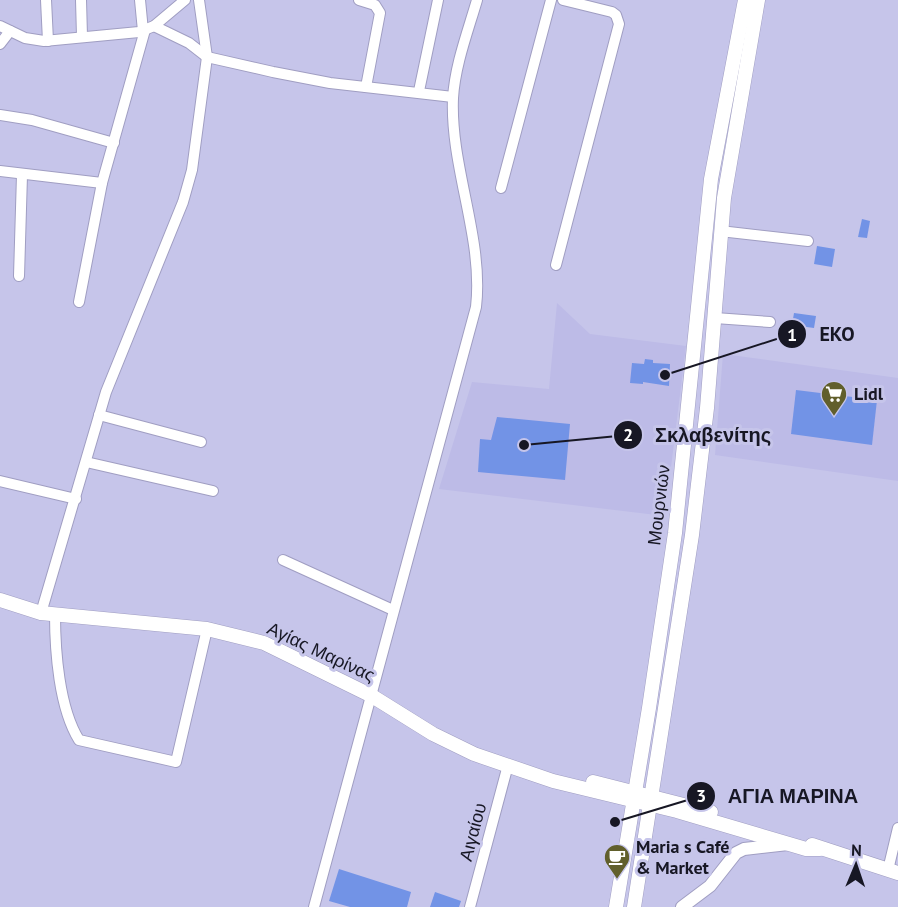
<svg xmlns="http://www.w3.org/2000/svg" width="898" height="907" font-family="'PT Sans',sans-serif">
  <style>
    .built { fill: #bdbbe7 }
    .building { fill: #7293e6 }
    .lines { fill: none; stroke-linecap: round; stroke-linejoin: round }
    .minor-casing { stroke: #a09ec2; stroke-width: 12 }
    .tertiary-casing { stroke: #a09ec2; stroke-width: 14 }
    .secondary-casing { stroke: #a09ec2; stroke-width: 15 }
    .minor { stroke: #fff; stroke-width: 10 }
    .tertiary { stroke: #fff; stroke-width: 12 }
    .secondary { stroke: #fff; stroke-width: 14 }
    .labels { text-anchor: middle; stroke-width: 6; stroke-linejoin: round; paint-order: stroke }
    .poi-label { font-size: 18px; font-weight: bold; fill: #171724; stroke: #c6c5ea; text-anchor: start }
    .street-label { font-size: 18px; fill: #171724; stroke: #c6c5ea }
    .leader { fill: none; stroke: #171724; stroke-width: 2 }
    .callout-dot { fill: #171724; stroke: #c6c5ea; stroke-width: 2 }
    .mark-label { font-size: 18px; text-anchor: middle; font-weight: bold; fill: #fff }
    .callout-label { font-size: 20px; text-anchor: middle; font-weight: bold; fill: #171724; stroke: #c6c5ea; stroke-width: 6; stroke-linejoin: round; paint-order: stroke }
  </style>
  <rect width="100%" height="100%" fill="#c6c5ea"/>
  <g class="built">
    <polygon points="557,303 590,334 686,346 665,516 439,489 472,382 549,389"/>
    <polygon points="723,354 898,378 898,481 715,455"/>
  </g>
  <g class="building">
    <polygon points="862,219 870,221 867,238 858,237"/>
    <polygon points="817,246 835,249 832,267 814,264"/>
    <polygon points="794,313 816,316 814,328 792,325"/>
    <polygon points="645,359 653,360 653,363 670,364 669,386 643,382 643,384 630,383 632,363 644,364"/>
    <polygon points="796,390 877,400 872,445 791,434"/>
    <polygon points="497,417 570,424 565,480 478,472 480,439 491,440"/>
    <polygon points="339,869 411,892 407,907 350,907 329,901"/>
    <polygon points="435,892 461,901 459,907 430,907"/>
  </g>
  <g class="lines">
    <g class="minor-casing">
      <g id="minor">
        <polyline points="46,0 48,41"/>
        <polyline points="81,0 82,36"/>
        <polyline points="140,0 143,31"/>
        <polyline points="359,0 375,5 380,13 366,87"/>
        <polyline points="0,26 25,38 44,41 139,32 154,26 185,0"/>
        <polyline points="154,26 189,43 207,57 273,72 330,83 453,97"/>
        <polyline points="0,44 10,31"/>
        <polyline points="419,91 438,0"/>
        <polyline points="0,115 32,120 114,143"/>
        <polyline points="0,171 102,183"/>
        <polyline points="501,188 551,0"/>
        <polyline points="720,231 808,241"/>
        <polyline points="556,265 619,24 616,15 612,12 563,0"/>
        <polyline points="19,276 22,175"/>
        <polyline points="79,302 102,183 145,30"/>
        <polyline points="715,318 770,322"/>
        <polyline points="99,415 201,442"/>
        <polyline points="86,462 213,491"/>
        <polyline points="0,481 76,499"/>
        <polyline points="283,560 393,610"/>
        <polyline points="41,613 106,392 183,202 192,170 207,57 199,0"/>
        <path d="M55 614C55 651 59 708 79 740L176 762 207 629"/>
        <polyline points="888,870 898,828"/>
        <path d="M314 907 476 307C484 239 450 167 453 98 455 65 468 31 477 0"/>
        <polyline points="470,907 508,765"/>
      </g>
    </g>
    <g class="tertiary-casing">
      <polyline id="tertiary" points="682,907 710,886 736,853 744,849 788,844"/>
    </g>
    <g class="secondary-casing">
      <g id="secondary">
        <polyline points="0,600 41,613 207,629 264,643 372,696 433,734 474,754 553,781 677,811 806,849 820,849"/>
        <polyline points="593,782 711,812"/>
        <polyline points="812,845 898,873"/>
        <polyline points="616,907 649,708 675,533 711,179 745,0"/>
        <polyline points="634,907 692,535 707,408 724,198 758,0"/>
      </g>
    </g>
    <use href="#minor" class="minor"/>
    <use href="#tertiary" class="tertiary"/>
    <use href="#secondary" class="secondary"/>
  </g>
  <defs>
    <g id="supermarket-pin" transform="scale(1.35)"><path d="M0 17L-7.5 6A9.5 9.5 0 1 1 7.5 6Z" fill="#615f2c" stroke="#c6c5ea"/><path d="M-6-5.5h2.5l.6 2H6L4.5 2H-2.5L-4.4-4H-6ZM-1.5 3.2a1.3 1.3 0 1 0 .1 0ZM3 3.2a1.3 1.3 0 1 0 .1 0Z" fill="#fff"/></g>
    <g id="cafe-pin" transform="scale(1.35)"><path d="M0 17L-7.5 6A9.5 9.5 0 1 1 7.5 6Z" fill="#615f2c" stroke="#c6c5ea"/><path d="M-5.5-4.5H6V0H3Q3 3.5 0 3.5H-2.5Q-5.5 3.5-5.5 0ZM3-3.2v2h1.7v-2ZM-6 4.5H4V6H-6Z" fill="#fff"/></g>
  </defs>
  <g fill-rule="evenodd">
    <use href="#supermarket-pin" x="834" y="394"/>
    <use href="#cafe-pin" x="617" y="857"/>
  </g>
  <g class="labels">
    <g class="poi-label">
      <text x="854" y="400">Lidl</text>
      <text x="636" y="853">Maria s Café<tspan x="636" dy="21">&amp; Market</tspan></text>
    </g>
    <g class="street-label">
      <text transform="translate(659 505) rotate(-83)" y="6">Μουρνιών</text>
      <text transform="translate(321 652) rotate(25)" y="6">Αγίας Μαρίνας</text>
      <text transform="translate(473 832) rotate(-75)" y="6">Αιγαίου</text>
    </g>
  </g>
  <path class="leader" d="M665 375L792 334M524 445L628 435M615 822L701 796"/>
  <g class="callout-dot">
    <circle cx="665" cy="375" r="6"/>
    <circle cx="524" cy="445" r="6"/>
    <circle cx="615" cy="822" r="6"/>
    <circle cx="792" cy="334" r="15"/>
    <circle cx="628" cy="435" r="15"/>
    <circle cx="701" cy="796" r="15"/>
  </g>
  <g class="mark-label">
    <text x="792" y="341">1</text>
    <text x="628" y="441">2</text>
    <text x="701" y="802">3</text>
  </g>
  <g class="callout-label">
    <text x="837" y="341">EKO</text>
    <text x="713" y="442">Σκλαβενίτης</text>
    <text x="793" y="803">ΑΓΙΑ ΜΑΡΙΝΑ</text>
  </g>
  <g transform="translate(856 865) rotate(2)" stroke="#c6c5ea" stroke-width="4.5" paint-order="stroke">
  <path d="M0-4.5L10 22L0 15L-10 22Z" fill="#171724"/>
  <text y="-9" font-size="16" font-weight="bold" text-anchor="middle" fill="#171724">N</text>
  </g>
</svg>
